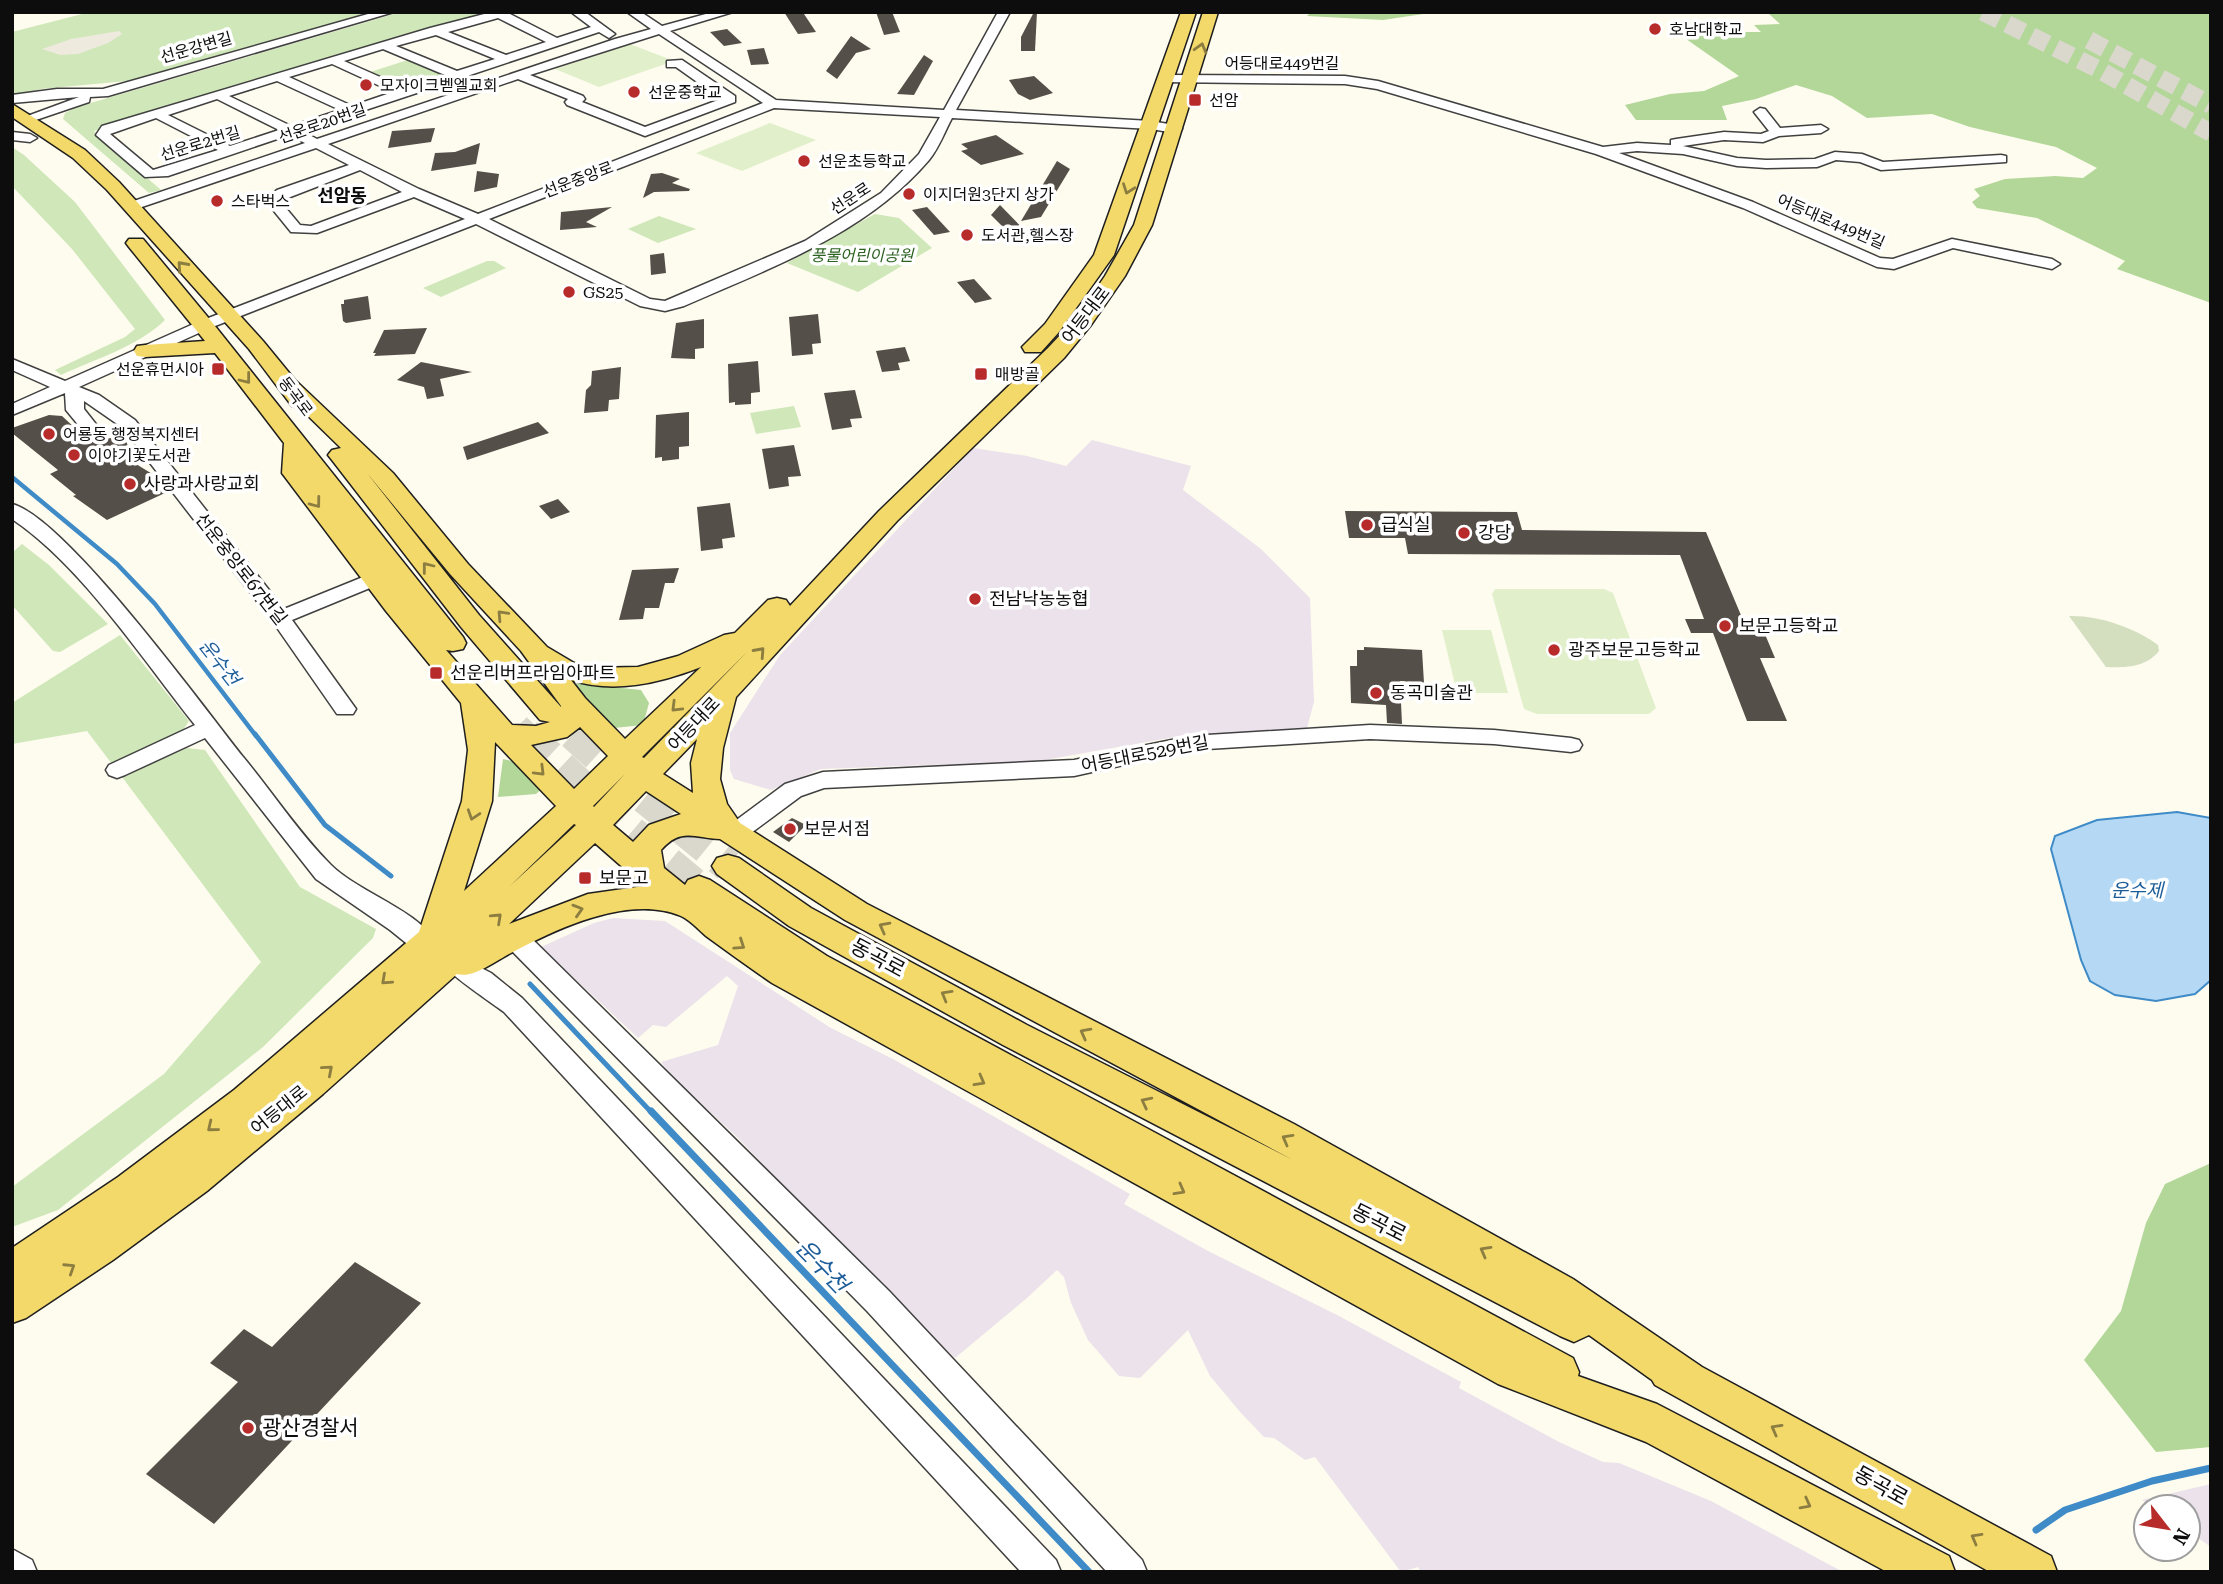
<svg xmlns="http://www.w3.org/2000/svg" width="2223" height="1584" font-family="'Roboto Serif','Noto Sans KR',serif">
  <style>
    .industrial { fill: #ebe2ec }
    .green { fill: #cfe7b9 }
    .forest { fill: #b2d799 }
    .cemetery { fill: #d4dfc0 }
    .pitch { fill: #e1efcb }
    .plaza { fill: #eeeade }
    .water { fill: #b5d9f4; stroke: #3f8bc8; stroke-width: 2 }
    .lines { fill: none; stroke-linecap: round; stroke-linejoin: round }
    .stream-far2 { stroke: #3f8bc8; stroke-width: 4.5 }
    .stream-far1 { stroke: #3f8bc8; stroke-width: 5 }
    .stream { stroke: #3f8bc8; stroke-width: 7 }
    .building { fill: #554f4a }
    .major-tunnel-far1 { stroke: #dad8cc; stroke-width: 25; stroke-dasharray: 25 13; stroke-linecap: butt }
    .major-tunnel { stroke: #dad8cc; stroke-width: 32; stroke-dasharray: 32 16; stroke-linecap: butt }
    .highway-tunnel { stroke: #dad8cc; stroke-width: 18; stroke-dasharray: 18 9; stroke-linecap: butt }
    .minor-casing { stroke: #404040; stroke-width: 3 }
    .major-casing { stroke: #1e1e1e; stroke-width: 3 }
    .minor { fill: #fff; fill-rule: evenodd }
    .major { fill: #f3d86a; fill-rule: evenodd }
    .oneway { stroke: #8c7d40 }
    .poi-dot { fill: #b82b2b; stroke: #fff; stroke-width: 2.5 }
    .labels { text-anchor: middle; stroke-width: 7; stroke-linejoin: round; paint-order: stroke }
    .far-poi-label { font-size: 16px; fill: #0d0d0d; stroke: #fff; text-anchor: start }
    .far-street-label { font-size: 16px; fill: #0d0d0d; stroke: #fff }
    .far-park-label { font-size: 16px; font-style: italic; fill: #2b6220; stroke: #fff }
    .far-quarter-label { font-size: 18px; font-weight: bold; fill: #0d0d0d; stroke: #fff }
    .street-label { font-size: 18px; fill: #0d0d0d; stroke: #fff }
    .poi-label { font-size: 18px; fill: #0d0d0d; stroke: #fff; text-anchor: start }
    .water-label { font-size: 19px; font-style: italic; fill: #1c5d9a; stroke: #fff }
    .near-street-label { font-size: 21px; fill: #0d0d0d; stroke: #fff }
    .near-poi-label { font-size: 21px; fill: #0d0d0d; stroke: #fff; text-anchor: start }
    .near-water-label { font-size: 23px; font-style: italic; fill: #1c5d9a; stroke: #fff }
  </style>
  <rect width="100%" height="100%" fill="#fefcee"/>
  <g class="industrial">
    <polygon points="1092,440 1191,466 1183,490 1261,549 1310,598 1314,702 1307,728 1181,736 1039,761 821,769 771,790 734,779 730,770 730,733 780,655 973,448 1027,456 1066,466"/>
    <polygon points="613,918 665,921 831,1028 893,1059 1130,1194 1124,1204 1208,1251 1339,1316 1461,1382 1459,1388 1559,1442 1603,1462 1619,1463 1711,1501 1843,1572 1421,1572 1418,1567 1401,1572 1315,1457 1305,1460 1274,1438 1264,1437 1241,1413 1210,1376 1188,1330 1140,1378 1119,1376 1088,1340 1071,1303 1064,1277 1057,1270 1027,1298 955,1358 860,1268 738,1138 673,1077 661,1062 718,1045 738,986 727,976 666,1027 653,1025 638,1038 541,947 594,923"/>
    <polygon points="2211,1484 2211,1547 2188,1531 2188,1507 2153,1507 2142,1500"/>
  </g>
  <g class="green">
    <polygon points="90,12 376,12 138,80 41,89 12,97 12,32"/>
    <polygon points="401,12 498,12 326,60 94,131 161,190 149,193 63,119 65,113 77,107"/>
    <polygon points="411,59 450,76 406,89 367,73"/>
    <path d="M12 147 24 155 75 202 165 320C137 347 95 359 61 375L55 370 125 337 135 329 72 249 12 186Z"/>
    <polygon points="875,214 899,218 932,248 858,292 787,263"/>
    <polygon points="659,216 696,229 658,243 628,229"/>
    <polygon points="487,261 494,261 506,268 441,297 423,288"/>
    <polygon points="794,406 801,427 756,434 750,413"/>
    <polygon points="22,544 49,565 108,624 60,652 53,651 12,605 12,553"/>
    <polygon points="120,635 189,721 181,733 112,764 87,731 12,744 12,703"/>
    <polygon points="187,748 205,750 300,887 376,929 373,938 263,1047 58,1210 12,1227 12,1187 164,1074 261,962 122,777"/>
  </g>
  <g class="forest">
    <polygon points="1311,12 1427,12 1430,13 1383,20 1307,16"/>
    <polygon points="1761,12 2211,12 2211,303 2117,269 2125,261 2037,218 1977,208 1972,202 1980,196 1974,189 2005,179 2055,176 2083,178 2097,168 2056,147 1970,127 1932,114 1867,118 1832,96 1796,85 1756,99 1722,106 1727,120 1636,120 1625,105 1670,94 1704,91 1739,76 1676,32 1761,32 1754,25 1780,24 1768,13"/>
    <polygon points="563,682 641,690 649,703 643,725 614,728"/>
    <polygon points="503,759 525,764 547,784 536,794 498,797"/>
    <polygon points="2211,1163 2211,1447 2156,1452 2084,1360 2121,1311 2146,1223 2165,1184"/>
  </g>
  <path class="cemetery" d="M2069 616C2099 615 2135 628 2158 645L2159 651C2146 667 2126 668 2106 667Z"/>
  <g class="pitch">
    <polygon points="630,44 674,61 599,87 555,69"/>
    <polygon points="770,123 816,140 742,171 696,153"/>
    <polygon points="1495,589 1604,589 1613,593 1656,708 1649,714 1537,714 1524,709 1492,594"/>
    <polygon points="1442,630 1491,630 1508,693 1457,693"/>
  </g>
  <polygon class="plaza" points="119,31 122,34 108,43 78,54 60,55 42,49 71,39"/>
  <polygon class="water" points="2177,812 2211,818 2211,980 2195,994 2156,1001 2115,995 2090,981 2081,960 2051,849 2055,836 2097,820"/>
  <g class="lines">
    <polyline class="stream-far2" points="12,477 117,564 155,604 256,736"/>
    <g class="stream-far1">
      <polyline points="255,734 325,825 391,876"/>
      <polyline points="530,984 652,1113"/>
    </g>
    <g class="stream">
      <polyline points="651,1111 1089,1572"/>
      <polyline points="2036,1530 2065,1510 2152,1481 2211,1468"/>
    </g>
  </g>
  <g class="building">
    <polygon points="784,12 804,14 816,32 798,34"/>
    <polygon points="876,12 892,12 900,32 884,35"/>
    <polygon points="1034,12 1037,12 1035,51 1021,51 1021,37"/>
    <polygon points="727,29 742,43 724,46 710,32"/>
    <polygon points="851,36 871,49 856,53 837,79 826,71"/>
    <polygon points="764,48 769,64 751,65 747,50"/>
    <polygon points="924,55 933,61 914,95 897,94"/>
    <polygon points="1034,76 1053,93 1030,100 1018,94 1009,80"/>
    <polygon points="435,128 431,142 388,148 392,131"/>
    <polygon points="996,135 1024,154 981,165 961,151 968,149 961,144"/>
    <polygon points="480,143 476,164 431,171 435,153 455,152"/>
    <polygon points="1057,161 1070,169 1041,217 1021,221"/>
    <polygon points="477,171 499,174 497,187 474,192"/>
    <polygon points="662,173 680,179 672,183 690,189 689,191 654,192 643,198 651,174"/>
    <polygon points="1000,205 1035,241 1020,244 991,215"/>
    <polygon points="612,207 586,222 597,227 560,230 561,212"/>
    <polygon points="927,207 950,232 934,235 912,210"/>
    <polygon points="664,253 666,273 651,275 650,255"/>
    <polygon points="974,279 992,299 975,303 957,282"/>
    <polygon points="368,296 371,319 346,323 343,321 341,304 344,304 344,300"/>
    <polygon points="818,314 821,343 812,344 813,354 792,356 789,317"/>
    <polygon points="704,319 704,348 695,349 695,359 671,358 676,323"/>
    <polygon points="427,328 415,354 374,356 376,353 373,353 384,330"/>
    <polygon points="905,347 910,361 898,363 900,370 882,372 876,351"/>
    <polygon points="758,361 760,392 751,393 751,404 735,405 735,402 729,403 728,364"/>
    <polygon points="421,362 472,372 440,379 444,396 427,399 424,387 397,380"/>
    <polygon points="621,367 619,399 609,400 608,411 584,413 586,390 591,385 592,371"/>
    <polygon points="855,390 862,418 850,419 852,427 832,430 824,393"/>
    <polygon points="689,412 689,446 679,447 679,459 662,461 662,457 655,458 656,415"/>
    <polygon points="49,415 62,416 75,428 69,434 75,441 113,438 125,439 136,464 154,475 165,493 107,520 73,496 76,495 50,474 58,470 12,433 12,428"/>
    <polygon points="538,422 549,433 467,460 463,447"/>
    <polygon points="794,445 801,476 788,477 789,486 769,489 762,449"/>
    <polygon points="558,499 570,512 551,519 539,506"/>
    <polygon points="730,503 735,537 722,539 723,548 701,551 697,507"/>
    <polygon points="1345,511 1517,512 1522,530 1706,532 1743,620 1759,620 1775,658 1760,658 1787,721 1747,721 1713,633 1691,633 1685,619 1704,619 1680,555 1408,554 1405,538 1349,538"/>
    <polygon points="679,568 674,583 665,583 659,608 645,608 643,619 619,620 632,570"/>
    <polygon points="1364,647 1422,650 1424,683 1400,681 1402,724 1387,723 1386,705 1351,703 1350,666 1357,666 1357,650 1364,650"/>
    <polygon points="792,818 806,825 789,842 773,832"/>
    <polygon points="355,1262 421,1303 214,1524 146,1474 238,1382 210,1363 244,1329 272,1347"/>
  </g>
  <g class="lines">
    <g class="major-tunnel-far1">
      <polyline points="550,713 575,736"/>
      <polyline points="518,726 528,736"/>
    </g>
    <g class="major-tunnel">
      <polyline points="526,734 620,822 699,888"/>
      <polyline points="573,734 629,785 728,866"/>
    </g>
    <g class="highway-tunnel">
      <polyline points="1983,12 2096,68 2211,133"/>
      <polyline points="2089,40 2211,105"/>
    </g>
    <g class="minor-casing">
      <g id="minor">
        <polygon points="375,12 394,12 108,96 90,97 89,102 33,121 28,122 22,118 79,97 12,103 12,95 57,89 103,89"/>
        <path d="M492 12H512L510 14 557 38 591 27 571 12H585L615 34 609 38 599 32 467 76 466 81 456 80 302 131 317 139 615 39 651 29 627 12H641L662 26 713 12H733L670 31 776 100 944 110 998 12H1010L956 110 1151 121 1180 126 1182 129 1175 133 1151 129 952 118C945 131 939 148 929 160 866 234 770 268 684 306L665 311 640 306 476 224 210 328 79 387 99 395 135 420 284 609 368 575H382L385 579 382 583 292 620 356 709 353 714H337L273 622 123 428 84 401V409L99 428 87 438H75L72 434 80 427 66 410 65 393 12 415V404L50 387 12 370V359L65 381 198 322 465 219 414 197 317 233 291 232 265 200 277 190 349 165 316 148 130 211 123 207 125 204 305 143 289 135 168 176 145 177 96 135 102 126 430 28ZM498 18 546 42 506 55 448 32ZM659 34 763 103 478 214 419 189 328 144 518 79 568 99 565 102 567 105 645 136 735 102V96L682 60 667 61V67H676L721 99 645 127 582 102 585 99 583 96 530 75ZM436 35 495 59 457 71 396 46ZM383 49 445 75 405 88 344 61ZM332 64 393 92 352 106 289 77ZM277 81 340 110 291 126 229 96ZM217 99 279 130 230 146 168 115ZM774 108 940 117 919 154 881 193 805 241 665 301 650 299 489 219ZM156 118 218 150 153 170 110 134ZM360 170 402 192 311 226 300 225 280 201Z"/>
        <polygon points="1164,75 1345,76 1378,81 1603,147 1637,143 1671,145 1671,140 1676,139 1724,132 1761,134 1769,131 1754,112 1760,108 1765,109 1780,128 1821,125 1828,129 1821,133 1779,136 1763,142 1724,140 1683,146 1737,158 1766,160 1815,159 1835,152 1862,154 1883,162 2001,155 2006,156 2006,162 1881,170 1860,162 1836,160 1817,167 1766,168 1737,166 1683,154 1637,151 1619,153 1753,202 1880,258 1893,259 1952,239 2052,259 2060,264 2052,269 1953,248 1894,269 1877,267 1743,208 1596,154 1377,89 1345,84 1160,82 1160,76"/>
        <polygon points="12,132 30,134 37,138 30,142 12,140"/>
        <path d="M12 504C65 517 204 708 244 758 273 793 299 833 331 865 358 892 420 911 437 944L434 951 425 954 416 951 390 930 316 879 205 738 125 775 117 778 109 775 106 770 109 765 195 725C143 660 81 565 12 519Z"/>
        <polygon points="1370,725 1494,730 1571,738 1579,740 1582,745 1579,750 1571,752 1494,744 1370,739 1191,750 1074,776 824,788 801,796 743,839 735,841 727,839 723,833 727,827 785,784 823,772 1074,760 1191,736"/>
        <polygon points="513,927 522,929 889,1291 1142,1560 1147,1572 1107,1572 867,1311 504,943 501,936 504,929"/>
        <path d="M458 956 491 973 522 998 1056 1560 1061 1572H1021L504 1012C492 1003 450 975 445 966L449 959Z"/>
        <polygon points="12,1549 32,1560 37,1572 12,1572"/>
      </g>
    </g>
    <g class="major-casing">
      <g id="major">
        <polygon points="1181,12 1196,12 1114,255 1059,332 1041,352 1025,352 1022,347 1045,324 1094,255"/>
        <path d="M1203 12H1218L1152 225 1125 276 1091 325 1064 358 897 521 736 697 723 748 720 779 727 804 740 823 867 904 1294 1124 1573 1279 1702 1367 2051 1556 2057 1572H1990L1655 1385 1652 1380 1589 1335 1574 1342 1560 1336 1003 1045 789 926 717 874 712 866 717 858 728 855 739 858 811 908 1027 1025 1293 1160 845 920 720 839C694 838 681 827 661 850L664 868 685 885 688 880 699 876 710 880 827 956 1573 1358 1579 1372 1578 1376 1657 1404 1949 1556 1955 1572H1887L1646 1442 1498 1384 772 983C750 968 728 952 706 936 699 930 690 920 681 916 629 894 556 929 511 953 497 960 473 979 457 974L323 1094 207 1191 113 1260 26 1318 12 1323V1248L118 1177 234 1090 419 932 462 801 468 750 461 703 386 611 282 473 284 443 215 353 145 357 137 356 134 351 137 346 145 345 205 341 129 247 126 243 129 239H143L211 321 463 637 466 643 463 649 453 651 446 650 512 725 536 726 550 722 540 720 461 627 332 460 328 455 332 450 341 448 300 408 292 406 249 349 107 190 73 158 12 117V104L85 150 119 182 263 341 295 380 393 473 468 564 547 647 574 663 590 668 638 667 678 656 724 635 735 633 768 600 777 598 786 600 790 606 879 511 1048 348 1077 317 1105 276 1134 225ZM367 473 450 574 521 651 561 706V707L479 615ZM747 652 644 758 642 757ZM701 667 625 739 585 698 571 680C614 694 660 683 701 667ZM580 727 608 756 574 789 531 745 567 737ZM697 739 691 763 693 793 663 774ZM495 742 556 806 464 891 492 801ZM625 774 594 807 593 806ZM646 791 681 814 649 825 633 842 613 825ZM574 824 576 825 510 886ZM595 843 644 886 588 894 509 924Z"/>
      </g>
    </g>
    <use href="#minor" class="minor"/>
    <use href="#major" class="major"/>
  </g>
  <defs><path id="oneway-chevron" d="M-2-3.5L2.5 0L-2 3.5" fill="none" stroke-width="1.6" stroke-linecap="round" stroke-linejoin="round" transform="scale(1.75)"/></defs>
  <g class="oneway">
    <use href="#oneway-chevron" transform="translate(1201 48) rotate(-74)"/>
    <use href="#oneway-chevron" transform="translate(1128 189) rotate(110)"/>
    <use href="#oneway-chevron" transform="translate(182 266) rotate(-132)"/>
    <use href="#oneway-chevron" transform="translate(246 379) rotate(52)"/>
    <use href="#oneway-chevron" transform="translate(316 503) rotate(53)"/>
    <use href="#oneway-chevron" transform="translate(427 567) rotate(-128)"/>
    <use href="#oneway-chevron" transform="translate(502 615) rotate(-133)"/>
    <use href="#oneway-chevron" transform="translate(760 652) rotate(-48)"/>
    <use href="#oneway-chevron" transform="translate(676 707) rotate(135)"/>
    <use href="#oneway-chevron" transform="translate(540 771) rotate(45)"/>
    <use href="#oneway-chevron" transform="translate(473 815) rotate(108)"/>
    <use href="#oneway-chevron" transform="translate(578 910) rotate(-17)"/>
    <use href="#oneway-chevron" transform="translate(497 918) rotate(-43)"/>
    <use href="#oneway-chevron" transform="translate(884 927) rotate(-152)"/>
    <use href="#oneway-chevron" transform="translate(740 945) rotate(34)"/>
    <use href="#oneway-chevron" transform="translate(386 980) rotate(138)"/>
    <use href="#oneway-chevron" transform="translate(946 995) rotate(-150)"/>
    <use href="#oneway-chevron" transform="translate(1085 1033) rotate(-152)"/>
    <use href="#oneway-chevron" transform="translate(328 1070) rotate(-41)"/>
    <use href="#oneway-chevron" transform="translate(980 1081) rotate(29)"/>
    <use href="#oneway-chevron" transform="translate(1146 1102) rotate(-153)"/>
    <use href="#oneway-chevron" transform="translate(212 1127) rotate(141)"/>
    <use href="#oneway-chevron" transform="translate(1287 1139) rotate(-151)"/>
    <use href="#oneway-chevron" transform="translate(1180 1190) rotate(29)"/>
    <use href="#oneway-chevron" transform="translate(1485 1251) rotate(-151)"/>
    <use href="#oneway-chevron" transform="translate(70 1268) rotate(-33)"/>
    <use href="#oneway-chevron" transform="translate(1776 1429) rotate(-151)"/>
    <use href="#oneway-chevron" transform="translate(1806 1504) rotate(28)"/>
    <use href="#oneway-chevron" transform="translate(1976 1538) rotate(-151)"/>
  </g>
  <g class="poi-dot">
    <circle cx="1655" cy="29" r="7"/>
    <circle cx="366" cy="85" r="7"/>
    <circle cx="634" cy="92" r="7"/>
    <rect x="1188" y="93" width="14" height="14" rx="3.5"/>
    <circle cx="804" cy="161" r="7"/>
    <circle cx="909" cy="194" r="7"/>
    <circle cx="217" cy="201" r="7"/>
    <circle cx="967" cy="235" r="7"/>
    <circle cx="569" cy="292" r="7"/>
    <rect x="211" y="362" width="14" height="14" rx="3.5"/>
    <rect x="974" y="367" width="14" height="14" rx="3.5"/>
    <circle cx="49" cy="434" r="7"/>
    <circle cx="74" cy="455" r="7"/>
    <circle cx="130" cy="484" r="7"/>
    <circle cx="1367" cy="525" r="7"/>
    <circle cx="1464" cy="533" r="7"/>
    <circle cx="975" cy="599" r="7"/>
    <circle cx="1725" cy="626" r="7"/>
    <circle cx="1554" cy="650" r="7"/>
    <rect x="429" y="666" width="14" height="14" rx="3.5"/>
    <circle cx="1376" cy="693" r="7"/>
    <circle cx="790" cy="829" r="7"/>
    <rect x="578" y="871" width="14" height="14" rx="3.5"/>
    <circle cx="248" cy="1428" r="7"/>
  </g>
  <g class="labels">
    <g class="far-poi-label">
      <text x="1669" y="35">호남대학교</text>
      <text x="380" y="91">모자이크벧엘교회</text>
      <text x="648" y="98">선운중학교</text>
      <text x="1209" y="106">선암</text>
      <text x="818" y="167">선운초등학교</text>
      <text x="923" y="200">이지더원3단지 상가</text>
      <text x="231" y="207">스타벅스</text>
      <text x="981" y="241">도서관,헬스장</text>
      <text x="583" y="298">GS25</text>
      <text x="204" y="375" text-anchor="end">선운휴먼시아</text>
      <text x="995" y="380">매방골</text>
      <text x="63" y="440">어룡동 행정복지센터</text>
      <text x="88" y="461">이야기꽃도서관</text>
    </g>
    <g class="far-street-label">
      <text transform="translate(196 47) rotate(-16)" y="6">선운강변길</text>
      <text x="1282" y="69">어등대로449번길</text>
      <text transform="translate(322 123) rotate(-19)" y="6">선운로20번길</text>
      <text transform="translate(200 143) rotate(-17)" y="6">선운로2번길</text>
      <text transform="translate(578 179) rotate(-21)" y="6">선운중앙로</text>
      <text transform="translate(850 198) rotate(-33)" y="6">선운로</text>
      <text transform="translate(1831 221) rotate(23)" y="6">어등대로449번길</text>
      <text transform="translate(296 396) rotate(53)" y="6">동곡로</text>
    </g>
    <g class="far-park-label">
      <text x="862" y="261">풍물어린이공원</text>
    </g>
    <g class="far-quarter-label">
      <text x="342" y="202">선암동</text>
    </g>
    <g class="street-label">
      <text transform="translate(1086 315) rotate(-53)" y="6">어등대로</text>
      <text transform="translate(241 569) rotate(52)" y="6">선운중앙로67번길</text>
      <text transform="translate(694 724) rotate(-47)" y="6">어등대로</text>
      <text transform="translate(1145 754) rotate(-11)" y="6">어등대로529번길</text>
      <text transform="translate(279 1110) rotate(-39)" y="6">어등대로</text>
    </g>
    <g class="poi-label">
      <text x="144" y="490">사랑과사랑교회</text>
      <text x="1381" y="531">급식실</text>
      <text x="1478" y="539">강당</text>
      <text x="989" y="605">전남낙농농협</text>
      <text x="1739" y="632">보문고등학교</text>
      <text x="1568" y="656">광주보문고등학교</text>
      <text x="450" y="679">선운리버프라임아파트</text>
      <text x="1390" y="699">동곡미술관</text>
      <text x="804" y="835">보문서점</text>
      <text x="599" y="884">보문고</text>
    </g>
    <g class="water-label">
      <text transform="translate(220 662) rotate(52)" y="7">운수천</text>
      <text x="2137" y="897">운수제</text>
    </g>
    <g class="near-street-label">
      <text transform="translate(878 958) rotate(28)" y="7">동곡로</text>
      <text transform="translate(1379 1223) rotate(27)" y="7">동곡로</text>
      <text transform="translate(1881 1486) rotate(29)" y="7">동곡로</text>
    </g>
    <g class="near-poi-label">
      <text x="262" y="1435">광산경찰서</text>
    </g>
    <g class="near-water-label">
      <text transform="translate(822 1266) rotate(46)" y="8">운수천</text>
    </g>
  </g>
  <rect width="2223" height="1584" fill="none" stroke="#0d0d0d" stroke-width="28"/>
  <g transform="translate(2167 1528) rotate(121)"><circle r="33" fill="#ffffff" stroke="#9e9e9e" stroke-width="2"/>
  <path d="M0-5L12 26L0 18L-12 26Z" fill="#b82b2b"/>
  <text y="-10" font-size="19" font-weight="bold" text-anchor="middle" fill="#0d0d0d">N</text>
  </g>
</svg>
